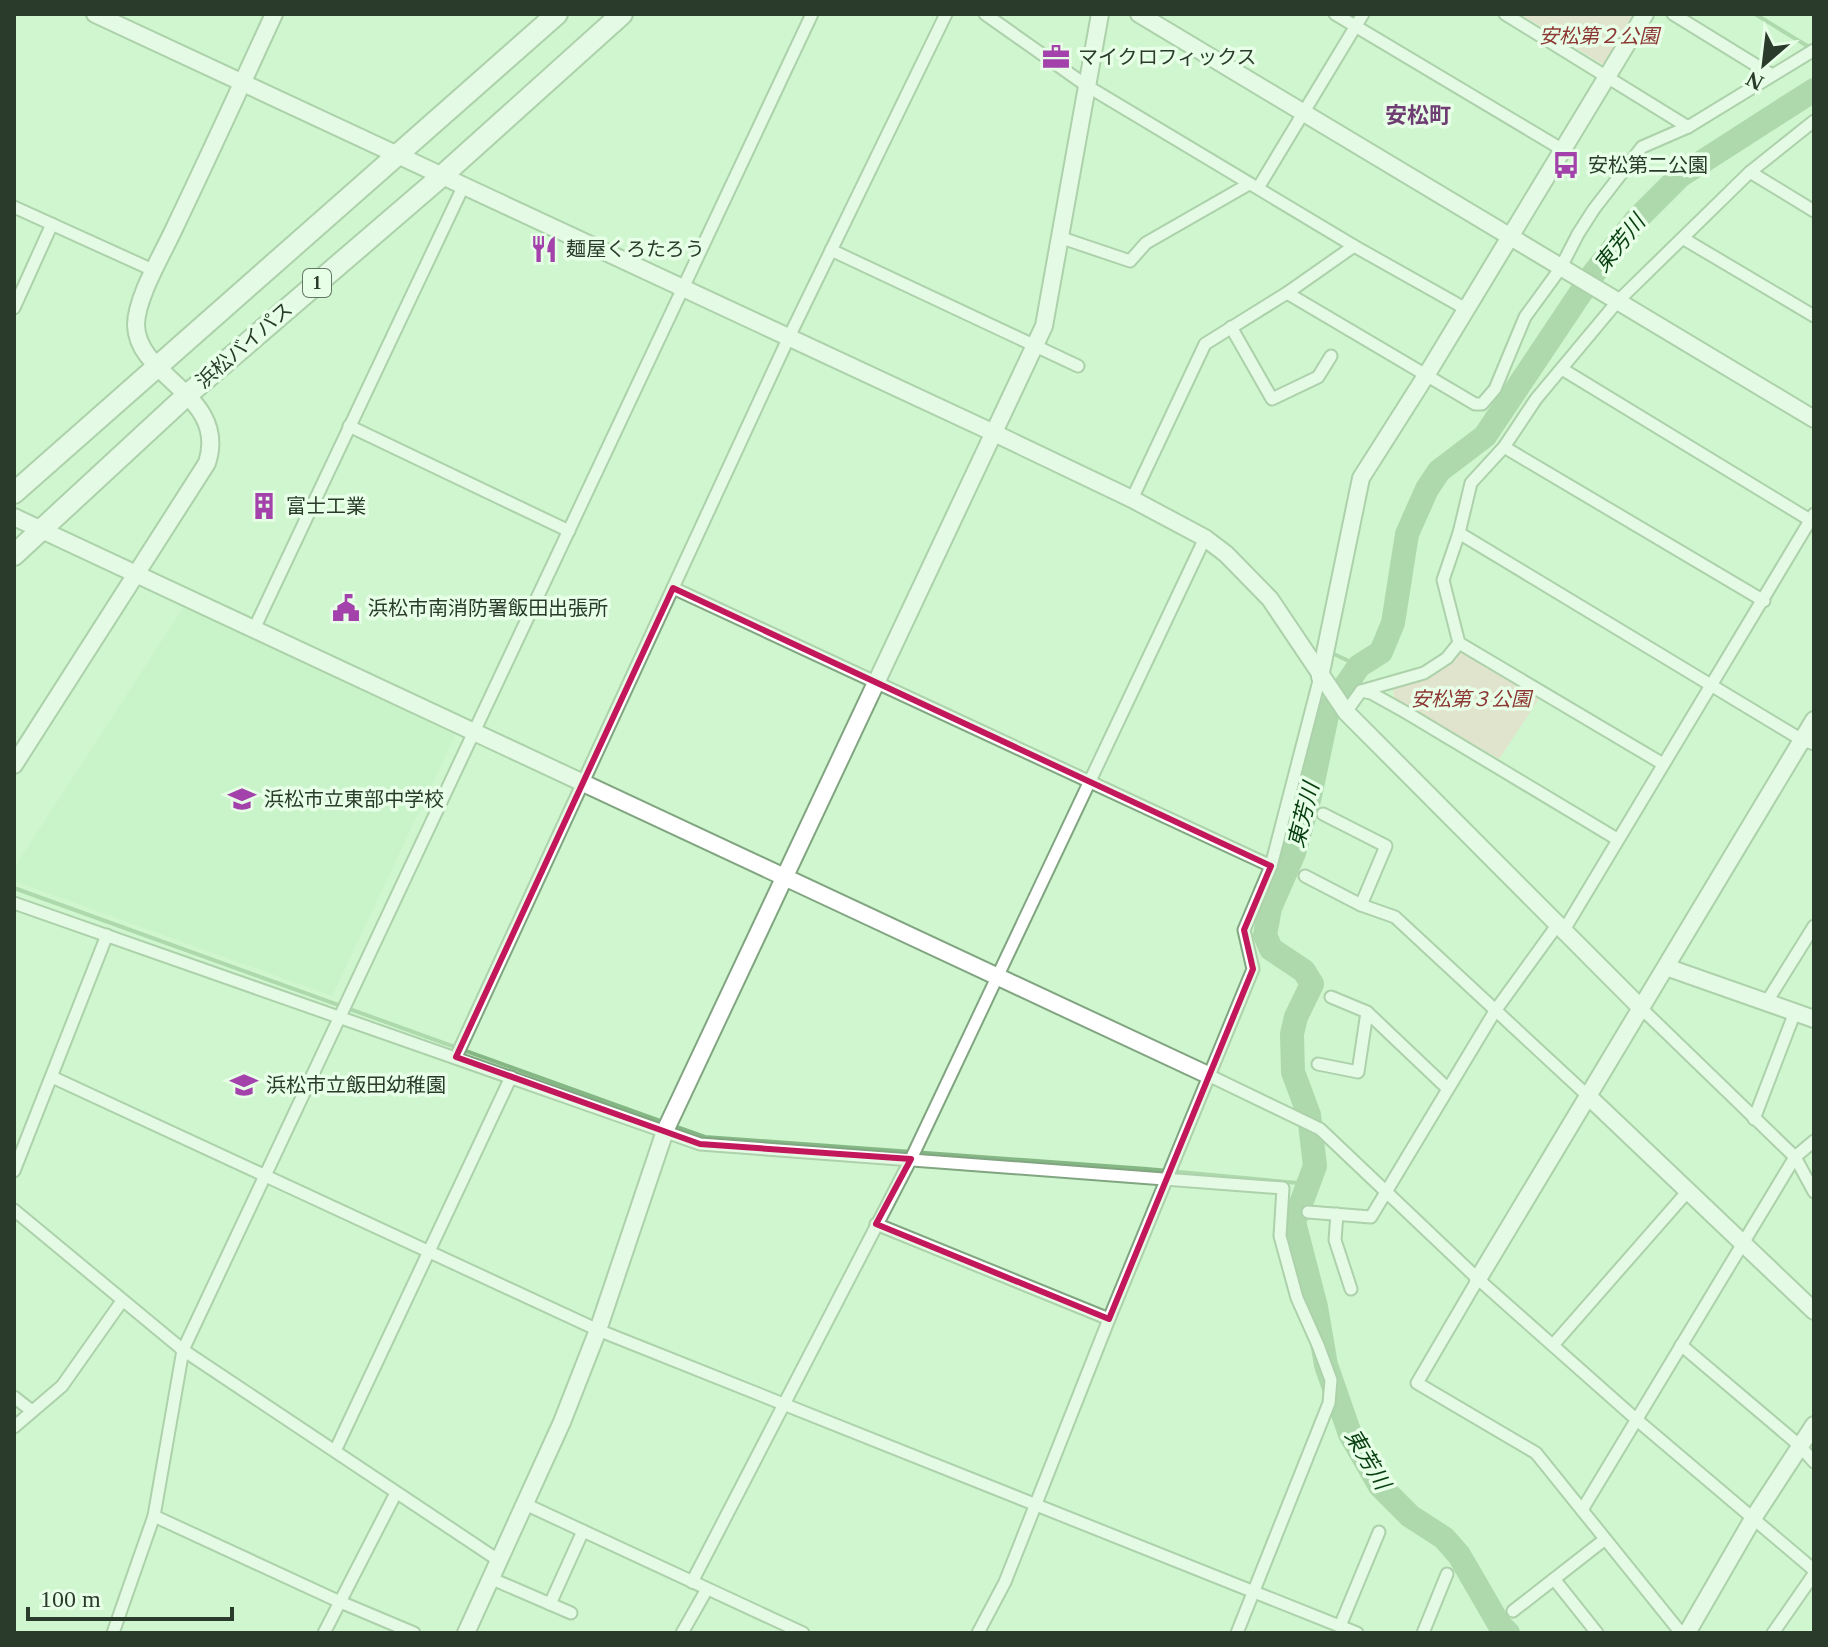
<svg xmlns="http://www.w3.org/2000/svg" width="1828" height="1647" font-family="'Times New Roman','Noto Sans JP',serif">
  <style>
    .built { fill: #c1efc1 }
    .green { fill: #f7ceca }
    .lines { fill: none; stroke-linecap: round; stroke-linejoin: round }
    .stream { stroke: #85b785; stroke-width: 4 }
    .river { stroke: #85b785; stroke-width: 24 }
    .street-casing { stroke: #80a580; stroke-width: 15 }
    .secondary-casing { stroke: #80a580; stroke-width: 20 }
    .highway-casing { stroke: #80a580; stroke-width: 24 }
    .street { stroke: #fff; stroke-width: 11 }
    .secondary { stroke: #fff; stroke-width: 16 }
    .highway { stroke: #fff; stroke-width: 20 }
    .marked { fill: none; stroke: #c2185b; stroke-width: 6; stroke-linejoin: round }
    .labels { text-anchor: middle; stroke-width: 7; stroke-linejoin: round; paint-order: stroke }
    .shield { fill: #e7ffe7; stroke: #637663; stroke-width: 2 }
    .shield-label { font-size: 18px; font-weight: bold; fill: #2b3b2b }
    .park-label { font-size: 20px; font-style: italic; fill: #8d3734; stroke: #e7ffe7 }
    .poi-label { font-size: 20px; fill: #2b3b2b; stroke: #e7ffe7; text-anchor: start }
    .street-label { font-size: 20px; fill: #2b3b2b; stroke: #e7ffe7 }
    .neighbourhood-label { font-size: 22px; font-weight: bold; fill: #6e3d71; stroke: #e7ffe7 }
    .water-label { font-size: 22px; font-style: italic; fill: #063e0f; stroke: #e7ffe7 }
  </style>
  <rect width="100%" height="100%" fill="#cff6ce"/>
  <polygon class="built" points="185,605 458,729 332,996 14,881 14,868"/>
  <g class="green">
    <polygon points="1520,14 1639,14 1610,63 1602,64"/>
    <path d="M1461 649 1540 697 1499 759 1394 698 1393 688C1421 680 1442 672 1461 649Z"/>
  </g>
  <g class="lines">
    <g class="stream">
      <polyline points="1755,14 1809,47"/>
      <polyline points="1334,654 1359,666"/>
      <polyline points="14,888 663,1122"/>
      <polyline points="671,1125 705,1137 1147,1169 1309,1184"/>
    </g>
    <polyline class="river" points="1508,1633 1499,1624 1459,1555 1444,1538 1410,1516 1380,1486 1350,1434 1326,1365 1316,1307 1294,1222 1315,1166 1309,1115 1293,1072 1292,1034 1296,1017 1312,984 1304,971 1271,949 1265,935 1270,908 1294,853 1310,796 1328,711 1359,666 1381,652 1393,623 1407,534 1427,489 1439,471 1485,436 1594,273 1636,220 1680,176 1814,90"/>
    <g class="street-casing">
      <g id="street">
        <polyline points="985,14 1087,86 1354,246 1466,309"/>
        <polyline points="1335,14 1563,150"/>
        <polyline points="1505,14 1688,127"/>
        <polyline points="1673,14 1772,75"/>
        <polyline points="1750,172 1814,211"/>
        <polyline points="1258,188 1363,14"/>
        <polyline points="14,207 155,271"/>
        <polyline points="1059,237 1130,261 1146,243 1249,184"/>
        <polyline points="1684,239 1814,316"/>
        <polyline points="831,250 1078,366"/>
        <polyline points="1287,293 1475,404 1482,404 1495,389 1525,317 1560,269 1578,234 1594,209 1642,147 1688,127 1814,50"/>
        <polyline points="14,308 52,224"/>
        <polyline points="1231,327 1272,399 1318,377 1331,356"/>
        <polyline points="1562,369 1810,520"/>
        <polyline points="349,426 569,531"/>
        <polyline points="1504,447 1764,601"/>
        <polyline points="1132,499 1205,344 1287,293 1354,246"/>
        <polyline points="1459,533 1802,740 1814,744"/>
        <polyline points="673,588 1271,866"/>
        <polyline points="254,629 464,185"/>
        <polyline points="1361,691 1371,693 1407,713 1617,839"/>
        <polyline points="1346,712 1361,691 1424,673 1447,658 1459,643"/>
        <polyline points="1663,764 1459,643 1443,580 1459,533 1471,483 1504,447 1536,399 1617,302 1750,172 1814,121"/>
        <polyline points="1323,814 1386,846 1361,905"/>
        <polyline points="1305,876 1361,905 1395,917 1588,1096"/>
        <polyline points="14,903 700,1144 1283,1188 1280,1236 1297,1298 1318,1345 1331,1380 1329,1403 1237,1633"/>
        <polyline points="1564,930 1814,514"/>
        <polyline points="1331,997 1367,1012 1447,1088"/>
        <polyline points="1766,1003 1814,926"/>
        <polyline points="1641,1008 1795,1157 1814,1192"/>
        <polyline points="456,1057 788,339 946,14"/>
        <polyline points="1318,1064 1358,1072 1367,1012"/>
        <polyline points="1208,1075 1320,1129 1478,1279 1637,1420 1814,1570"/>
        <polyline points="52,1077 598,1330 1357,1633"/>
        <polyline points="1754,1119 1795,1012"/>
        <polyline points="14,1171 107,935"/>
        <polyline points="14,1210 183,1350 498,1560"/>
        <polyline points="1308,1212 1371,1217 1495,1011 1558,924"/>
        <polyline points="1337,1214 1335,1240 1351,1289"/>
        <polyline points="876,1224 1109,1319"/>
        <polyline points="1478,1279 1417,1383 1536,1453 1681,1633"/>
        <polyline points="1553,1345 1688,1191"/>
        <polyline points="1681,1345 1799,1445 1814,1462"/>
        <polyline points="14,1397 32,1411"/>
        <polyline points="14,1427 62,1386 122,1301"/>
        <polyline points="335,1451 511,1077"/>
        <polyline points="525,1504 803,1633"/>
        <polyline points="1582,1510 1795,1157 1814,1141"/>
        <polyline points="154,1516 338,1601 414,1633"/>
        <polyline points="490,1578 571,1613"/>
        <polyline points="1554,1579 1597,1633"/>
        <polyline points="692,1582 911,1159 1205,538"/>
        <polyline points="550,1604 583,1531"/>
        <polyline points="1513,1611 1604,1540"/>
        <polyline points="1340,1626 1379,1532"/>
        <polyline points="113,1633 154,1516 183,1350 812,14"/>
        <polyline points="324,1633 396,1493"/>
        <polyline points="682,1633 707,1589"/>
        <polyline points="978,1633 1005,1582 1109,1319 1253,969 1244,930 1271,866 1320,677"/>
        <polyline points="1423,1633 1447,1574"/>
        <polyline points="1773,1633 1814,1574"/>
      </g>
    </g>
    <g class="secondary-casing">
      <g id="secondary">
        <polyline points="95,14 994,433 1132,499 1205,538 1226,554 1270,599 1346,712 1641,1008"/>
        <polyline points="1139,14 1814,419"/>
        <polyline points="14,517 1208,1075"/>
        <polyline points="1320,677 1361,478 1427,374 1645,14"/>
        <path d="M14 765 207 463C229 395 137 378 136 325 136 298 162 255 174 229 208 158 241 86 274 14"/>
        <polyline points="1666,967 1814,1019"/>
        <polyline points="1588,1096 1814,1311"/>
        <polyline points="1478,1279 1814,720"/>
        <polyline points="466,1633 562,1422 598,1330 665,1131 1044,326 1100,14"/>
        <polyline points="1687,1633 1754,1517 1814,1425"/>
      </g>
    </g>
    <g class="highway-casing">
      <g id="highway">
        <polyline points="14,493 557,14"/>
        <polyline points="14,555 187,395 443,175 622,14"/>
      </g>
    </g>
    <use href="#street" class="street"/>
    <use href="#secondary" class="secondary"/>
    <use href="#highway" class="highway"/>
  </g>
  <path d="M0 0H1828V1647H0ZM673 588 1271 866 1244 930 1253 969 1109 1319 876 1224 911 1159 700 1144 456 1057Z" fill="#cff6ce" fill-opacity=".55" fill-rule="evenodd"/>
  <path class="marked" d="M673 588 1271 866 1244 930 1253 969 1109 1319 876 1224 911 1159 700 1144 456 1057Z"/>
  <defs>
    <g id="office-bare" transform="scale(2.16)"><path d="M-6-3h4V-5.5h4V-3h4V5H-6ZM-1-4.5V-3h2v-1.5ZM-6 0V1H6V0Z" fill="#a342aa" stroke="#e7ffe7" stroke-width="2.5" paint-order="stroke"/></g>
    <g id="bus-bare" transform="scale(2.16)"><path d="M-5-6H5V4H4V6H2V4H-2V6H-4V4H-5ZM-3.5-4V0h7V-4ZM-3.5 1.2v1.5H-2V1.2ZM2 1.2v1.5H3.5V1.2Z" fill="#a342aa" stroke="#e7ffe7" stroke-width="2.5" paint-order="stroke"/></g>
    <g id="restaurant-bare" transform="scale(2.16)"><path d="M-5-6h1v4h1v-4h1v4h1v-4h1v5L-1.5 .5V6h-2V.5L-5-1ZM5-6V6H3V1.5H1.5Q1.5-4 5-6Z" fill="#a342aa" stroke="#e7ffe7" stroke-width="2.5" paint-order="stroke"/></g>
    <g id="building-bare" transform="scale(2.16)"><path d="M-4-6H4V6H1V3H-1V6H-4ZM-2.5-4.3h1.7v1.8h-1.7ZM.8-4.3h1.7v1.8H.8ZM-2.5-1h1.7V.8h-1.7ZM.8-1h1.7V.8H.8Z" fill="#a342aa" stroke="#e7ffe7" stroke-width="2.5" paint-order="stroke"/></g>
    <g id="civic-bare" transform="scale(2.16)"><path d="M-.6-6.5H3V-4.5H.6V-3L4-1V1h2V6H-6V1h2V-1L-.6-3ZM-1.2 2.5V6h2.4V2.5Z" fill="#a342aa" stroke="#e7ffe7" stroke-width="2.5" paint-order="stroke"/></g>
    <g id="school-bare" transform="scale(2.16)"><path d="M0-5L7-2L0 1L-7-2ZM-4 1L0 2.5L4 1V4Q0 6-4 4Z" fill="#a342aa" stroke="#e7ffe7" stroke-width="2.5" paint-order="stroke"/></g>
  </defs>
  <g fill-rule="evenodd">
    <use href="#office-bare" x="1056" y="57"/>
    <use href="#bus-bare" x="1566" y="165"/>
    <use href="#restaurant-bare" x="544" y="249"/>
    <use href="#building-bare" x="264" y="506"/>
    <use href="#civic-bare" x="346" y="608"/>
    <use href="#school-bare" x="242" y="799"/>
    <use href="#school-bare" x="244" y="1085"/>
  </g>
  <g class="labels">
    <rect class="shield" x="303" y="269" width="28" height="28" rx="6"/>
    <g class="shield-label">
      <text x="317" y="289">1</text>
    </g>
    <g class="park-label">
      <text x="1599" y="43">安松第２公園</text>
      <text x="1471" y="706">安松第３公園</text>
    </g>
    <g class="poi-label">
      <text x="1078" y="64">マイクロフィックス</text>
      <text x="1588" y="172">安松第二公園</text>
      <text x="566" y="256">麺屋くろたろう</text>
      <text x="286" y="513">富士工業</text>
      <text x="368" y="615">浜松市南消防署飯田出張所</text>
      <text x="264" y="806">浜松市立東部中学校</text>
      <text x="266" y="1092">浜松市立飯田幼稚園</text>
    </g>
    <g class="street-label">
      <text transform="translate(244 345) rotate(-41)" y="7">浜松バイパス</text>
    </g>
    <g class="neighbourhood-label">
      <text x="1418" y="123">安松町</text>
    </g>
    <g class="water-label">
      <text transform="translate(1619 243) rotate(-51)" y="8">東芳川</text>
      <text transform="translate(1303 815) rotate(-76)" y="8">東芳川</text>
      <text transform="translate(1368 1459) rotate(59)" y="8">東芳川</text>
    </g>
  </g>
  <rect width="1828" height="1647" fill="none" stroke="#2b3b2b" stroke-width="32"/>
  <g transform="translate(1764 64) rotate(208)" stroke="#e7ffe7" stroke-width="6" paint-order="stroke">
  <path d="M0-6L14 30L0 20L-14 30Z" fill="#2b3b2b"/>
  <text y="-12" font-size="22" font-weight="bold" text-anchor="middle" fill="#2b3b2b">N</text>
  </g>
  <path d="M28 1607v12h204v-12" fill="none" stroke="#2b3b2b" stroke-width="4"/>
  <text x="40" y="1607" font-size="24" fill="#2b3b2b" stroke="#e7ffe7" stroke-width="6" paint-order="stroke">100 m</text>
</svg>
